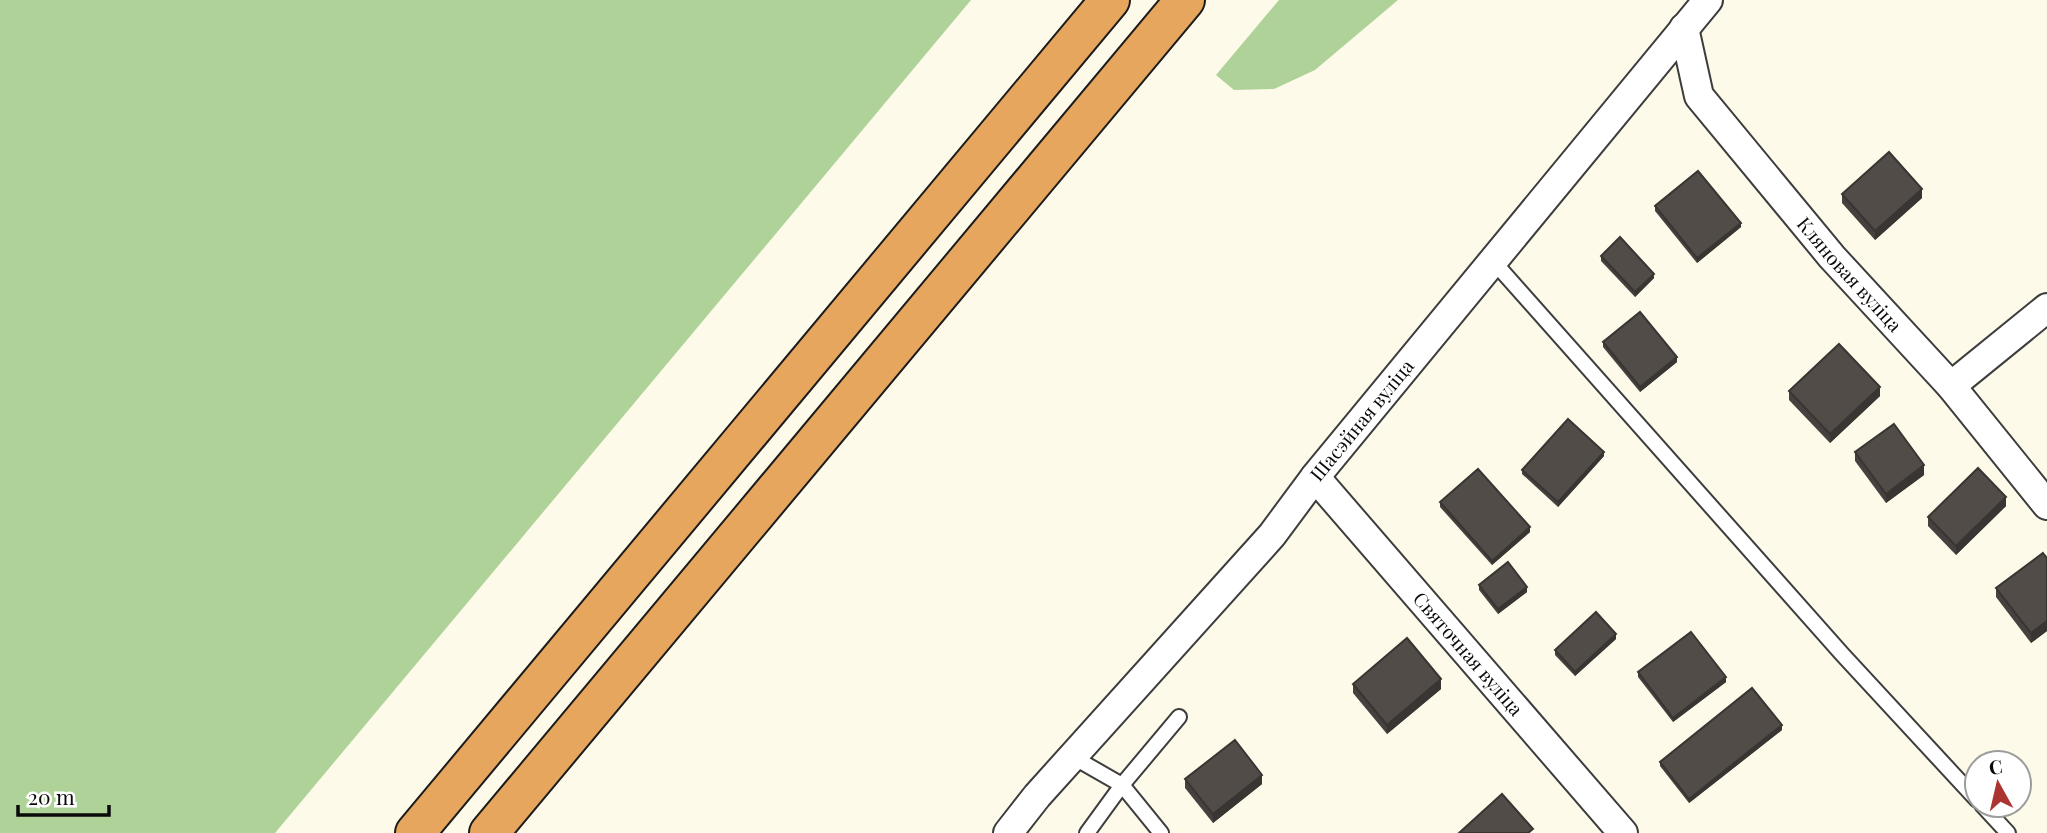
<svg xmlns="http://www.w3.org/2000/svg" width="2047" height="833" font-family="'Playfair Display',serif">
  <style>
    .forest { fill: #aed298 }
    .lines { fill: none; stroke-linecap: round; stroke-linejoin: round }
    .service-casing { stroke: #3d3d3d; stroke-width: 18 }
    .minor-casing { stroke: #3d3d3d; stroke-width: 32 }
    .motorway-casing { stroke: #1b1b1b; stroke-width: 42 }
    .service { stroke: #fff; stroke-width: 14 }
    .minor { stroke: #fff; stroke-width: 28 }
    .motorway { stroke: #e6a65e; stroke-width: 38 }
    .wall { fill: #46413e }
    .shaded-wall { fill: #393532 }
    .building { fill: #514c48; stroke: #393532; stroke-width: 2 }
    .labels { text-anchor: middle; stroke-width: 7; stroke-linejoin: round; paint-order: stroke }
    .street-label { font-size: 19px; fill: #0a0a0a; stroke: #fff }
  </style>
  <rect width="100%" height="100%" fill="#fdfae9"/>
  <g class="forest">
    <polygon points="0,0 971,0 275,833 0,833"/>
    <polygon points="1279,0 1398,0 1315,70 1274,89 1234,90 1216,75"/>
  </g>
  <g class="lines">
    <g class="service-casing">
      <g id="service">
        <polyline points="1494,262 1842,654 1977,800"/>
        <polyline points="1073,757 1122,785 1161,833"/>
        <polyline points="1982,805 2008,833"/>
        <polyline points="1087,833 1122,785 1179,717"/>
      </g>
    </g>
    <g class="minor-casing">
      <g id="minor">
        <path id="s1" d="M1684 28 1699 96 1832 257 1951 386 2047 505"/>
        <polyline points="1951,386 2047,308"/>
        <path id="s2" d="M1315 477 1623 833"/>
        <path id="s3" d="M1008 833 1037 796 1272 535 1315 477 1708 0"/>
      </g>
    </g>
    <g class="motorway-casing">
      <g id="motorway">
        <polyline points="415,833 1110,0"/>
        <polyline points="489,833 1185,0"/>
      </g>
    </g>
    <use href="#service" class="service"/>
    <use href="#minor" class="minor"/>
    <use href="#motorway" class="motorway"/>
  </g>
  <g class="wall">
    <polygon points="1842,194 1922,198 1875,240 1842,203"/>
    <polygon points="1655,206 1741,227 1697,263 1655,211"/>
    <polygon points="1601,256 1654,278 1635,297 1601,261"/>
    <polygon points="1603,342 1677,362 1640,392 1603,347"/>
    <polygon points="1789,391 1880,396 1830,443 1789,400"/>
    <polygon points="1855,452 1924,475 1886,503 1855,461"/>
    <polygon points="1604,456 1558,507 1522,474 1522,470"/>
    <polygon points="1440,502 1530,532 1492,565 1440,507"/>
    <polygon points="2006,506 1956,555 1928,526 1928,517"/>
    <polygon points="2047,558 2047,631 2031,643 1996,597 1996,588"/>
    <polygon points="1479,585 1527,592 1498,614 1479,590"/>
    <polygon points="1616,639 1575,676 1555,655 1555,650"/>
    <polygon points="1638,672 1726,682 1673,722 1638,677"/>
    <polygon points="1353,684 1441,689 1387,734 1353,693"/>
    <polygon points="1782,730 1689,803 1660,766 1660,762"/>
    <polygon points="1185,779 1262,784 1213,823 1185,788"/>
  </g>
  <g class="shaded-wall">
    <polygon points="1922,189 1922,198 1875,240 1875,231"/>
    <polygon points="1741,223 1741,227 1697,263 1697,258"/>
    <polygon points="1654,274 1654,278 1635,297 1635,292"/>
    <polygon points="1677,357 1677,362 1640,392 1640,387"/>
    <polygon points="1880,387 1880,396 1830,443 1830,434"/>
    <polygon points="1604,452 1604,456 1558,507 1558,502"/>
    <polygon points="1924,465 1924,475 1886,503 1886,494"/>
    <polygon points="2006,497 2006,506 1956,555 1956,546"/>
    <polygon points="1530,527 1530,532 1492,565 1492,561"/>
    <polygon points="1527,587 1527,592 1498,614 1498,609"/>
    <polygon points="2047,621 2047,631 2031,643 2031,633"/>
    <polygon points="1616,634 1616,639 1575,676 1575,672"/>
    <polygon points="1726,677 1726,682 1673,722 1673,718"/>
    <polygon points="1441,679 1441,689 1387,734 1387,725"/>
    <polygon points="1782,725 1782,730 1689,803 1689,799"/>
    <polygon points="1262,775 1262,784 1213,823 1213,814"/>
  </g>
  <g class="building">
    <polygon points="1889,152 1922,189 1875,231 1842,194"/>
    <polygon points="1698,171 1741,223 1697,258 1655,206"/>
    <polygon points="1620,237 1654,274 1635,292 1601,256"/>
    <polygon points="1640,312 1677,357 1640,387 1603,342"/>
    <polygon points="1839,344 1880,387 1830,434 1789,391"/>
    <polygon points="1568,419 1604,452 1558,502 1522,470"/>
    <polygon points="1894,424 1924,465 1886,494 1855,452"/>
    <polygon points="1978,468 2006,497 1956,546 1928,517"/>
    <polygon points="1478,469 1530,527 1492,561 1440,502"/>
    <polygon points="2043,553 2047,558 2047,621 2031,633 1996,588"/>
    <polygon points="1508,562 1527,587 1498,609 1479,585"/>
    <polygon points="1596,612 1616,634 1575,672 1555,650"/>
    <polygon points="1691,632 1726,677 1673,718 1638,672"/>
    <polygon points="1407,638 1441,679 1387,725 1353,684"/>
    <polygon points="1752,688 1782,725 1689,799 1660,762"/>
    <polygon points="1235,740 1262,775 1213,814 1185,779"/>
    <polygon points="1502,794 1533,829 1528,833 1459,833"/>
  </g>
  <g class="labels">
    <g class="street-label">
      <text dy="7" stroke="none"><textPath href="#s1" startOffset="303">Кляновая вуліца</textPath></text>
      <text dy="7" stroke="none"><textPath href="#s3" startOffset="544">Шасэйная вуліца</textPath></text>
      <text dy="7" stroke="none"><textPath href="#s2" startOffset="234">Святочная вуліца</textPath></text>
    </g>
  </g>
  <g transform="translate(1998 784) rotate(352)"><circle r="33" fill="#ffffff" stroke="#9d9d9d" stroke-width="2"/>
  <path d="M0-5L12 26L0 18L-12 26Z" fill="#ab3431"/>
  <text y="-10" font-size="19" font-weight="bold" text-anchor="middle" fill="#0a0a0a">С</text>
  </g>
  <path d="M18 805v10h91v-10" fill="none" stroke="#0a0a0a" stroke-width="3.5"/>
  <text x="28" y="805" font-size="21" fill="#0a0a0a" stroke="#ffffff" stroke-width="5" paint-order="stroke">20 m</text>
</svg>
